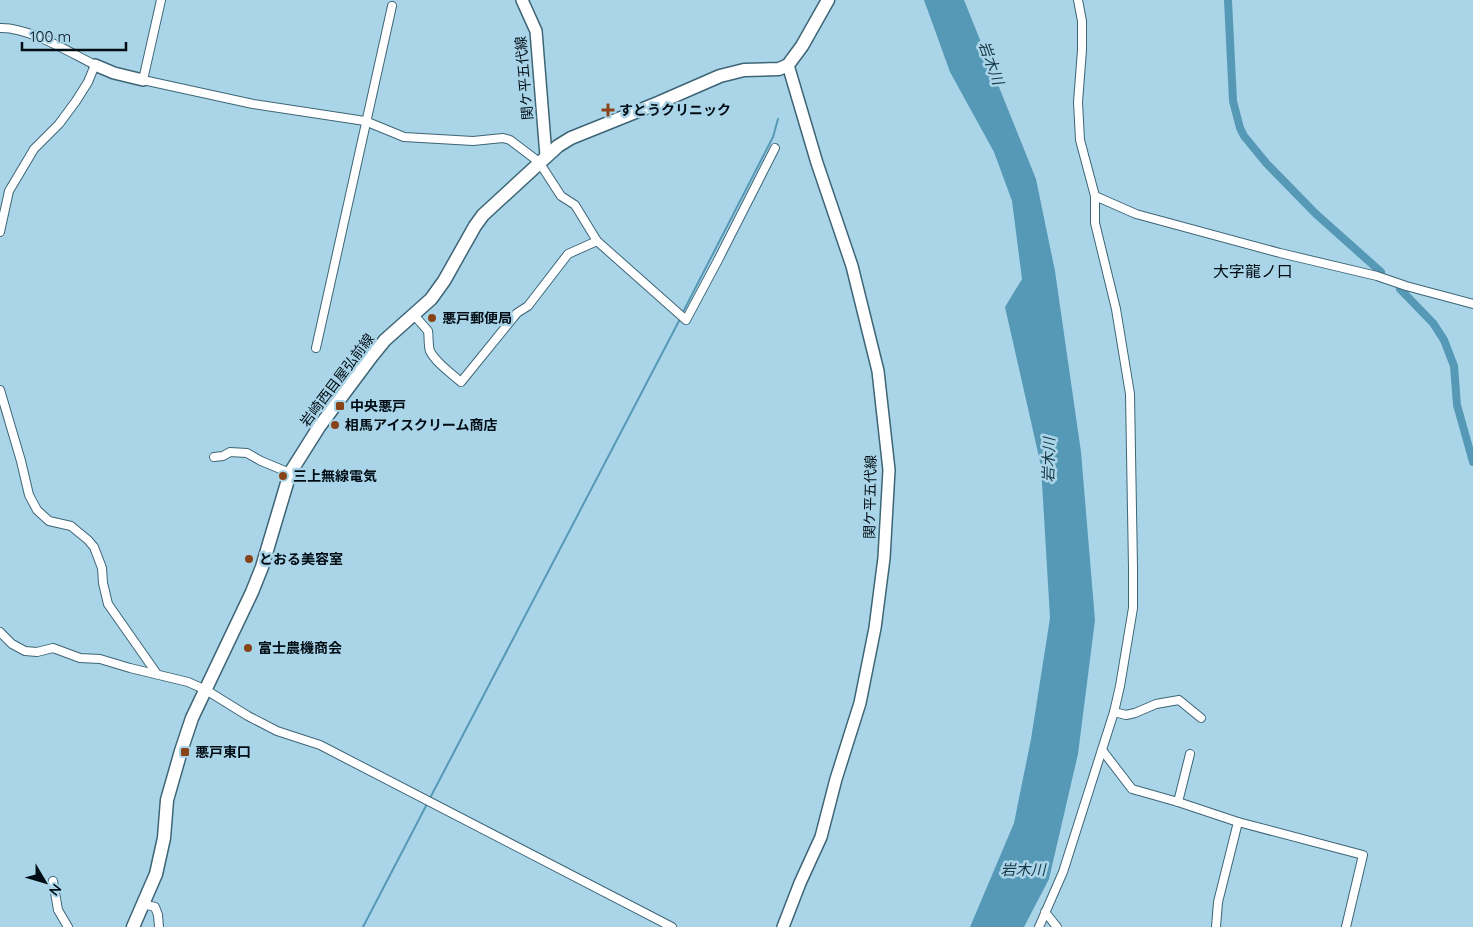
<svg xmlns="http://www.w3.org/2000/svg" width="1473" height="927" font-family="Quicksand,'Noto Sans JP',sans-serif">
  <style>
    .water { fill: #5699b6 }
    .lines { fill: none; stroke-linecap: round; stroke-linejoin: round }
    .stream { stroke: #5699b6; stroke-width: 2 }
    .canal { stroke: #5699b6; stroke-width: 8 }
    .street-casing { stroke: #3d6576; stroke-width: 10 }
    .secondary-casing { stroke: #3d6576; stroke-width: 14 }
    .primary-casing { stroke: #3d6576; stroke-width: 15 }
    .street { stroke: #fff; stroke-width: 8 }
    .secondary { stroke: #fff; stroke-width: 11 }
    .primary { stroke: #fff; stroke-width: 12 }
    .poi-dot { fill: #884319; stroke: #aad5e9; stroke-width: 2 }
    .labels { text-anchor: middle; stroke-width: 5; stroke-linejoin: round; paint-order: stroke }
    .street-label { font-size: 14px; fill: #010d14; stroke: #aad5e9 }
    .poi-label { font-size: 14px; font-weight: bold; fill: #010d14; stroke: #aad5e9; text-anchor: start }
    .water-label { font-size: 15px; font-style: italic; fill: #173744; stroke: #aad5e9 }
    .quarter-label { font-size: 16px; fill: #010d14; stroke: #aad5e9 }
  </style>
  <rect width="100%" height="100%" fill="#aad5e9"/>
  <polygon class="water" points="924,0 964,0 1036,179 1055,271 1081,452 1095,620 1078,754 1049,879 1024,927 970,927 1014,823 1031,739 1050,618 1041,466 1005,307 1022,279 1012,201 994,152 950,72"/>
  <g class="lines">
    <g class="stream">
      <polyline points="682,314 773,137 778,119"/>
      <polyline points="429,800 680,319"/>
      <polyline points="363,927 427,804"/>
    </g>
    <g class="canal">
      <polyline points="1228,0 1233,101 1240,128 1244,136 1267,164 1316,214 1381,272"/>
      <polyline points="1400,289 1433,323 1444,340 1454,366 1457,405 1473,462"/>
    </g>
    <g class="street-casing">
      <g id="street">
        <polyline points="161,0 143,80 253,104 365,121 404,137 473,141 503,138 510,140 539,162 561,196 575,205 597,241 686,320 717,262 775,148"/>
        <path d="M0 28C29 27 69 52 95 65L88 82 76 101 59 124 34 149 9 191 0 232"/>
        <polyline points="1095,196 1136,214 1280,253 1377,276 1406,286 1473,304"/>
        <path d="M414 315 428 331C429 337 428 345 430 351 436 363 451 373 461 382L517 313 528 306 568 254 597 241"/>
        <polyline points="316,348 392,6"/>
        <polyline points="0,390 21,461 29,495 37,510 49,521 71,526 88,540 94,547 102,568 103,583 108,604 157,674"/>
        <polyline points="214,457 223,456 230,452 247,453 261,461 290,473"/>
        <polyline points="0,632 12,644 25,651 37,652 53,648 80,658 100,659 130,668 188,682 206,690 248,716 277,731 320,745 672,927"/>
        <polyline points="1114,712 1126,715 1135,713 1156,704 1179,700 1201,718"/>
        <polyline points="1102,750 1132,789 1178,802 1238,822 1363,855 1346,927"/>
        <polyline points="1178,802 1190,754"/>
        <polyline points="53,881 58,910 68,927"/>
        <polyline points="143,904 155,907 158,915 159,927"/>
        <polyline points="1045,912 1057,927"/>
        <polyline points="1039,927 1063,872 1114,712 1120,686 1133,608 1133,568 1130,394 1116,309 1095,223 1095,196 1080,140 1078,102 1082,50 1082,21 1078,0"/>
        <polyline points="1216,927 1218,902 1238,822"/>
      </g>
    </g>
    <g class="secondary-casing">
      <g id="secondary">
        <polyline points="522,0 536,31 546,156"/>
        <polyline points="95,65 114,73 143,80"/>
        <polyline points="783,927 800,883 821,837 836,779 860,703 875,628 884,558 889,470 878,371 852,266 817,163 788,65"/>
      </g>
    </g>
    <g class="primary-casing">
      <polyline id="primary" points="133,927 156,874 164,838 167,800 181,751 192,718 252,592 262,567 290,473 319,427 372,356 385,340 431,299 444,281 475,226 483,215 558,146 571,138 658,103 720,76 744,70 779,69 788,65 802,46 828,0"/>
    </g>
    <use href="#street" class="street"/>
    <use href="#secondary" class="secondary"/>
    <use href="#primary" class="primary"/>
  </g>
  <g class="poi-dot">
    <path d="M605.5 102.5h5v5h5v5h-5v5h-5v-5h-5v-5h5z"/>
    <circle cx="432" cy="318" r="5"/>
    <rect x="335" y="401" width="10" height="10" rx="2.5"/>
    <circle cx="335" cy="425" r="5"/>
    <circle cx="283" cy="476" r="5"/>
    <circle cx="249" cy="559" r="5"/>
    <circle cx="248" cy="648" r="5"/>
    <rect x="180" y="747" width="10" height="10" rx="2.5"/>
  </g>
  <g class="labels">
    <g class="street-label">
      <text transform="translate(524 78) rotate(-95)" y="5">関ケ平五代線</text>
      <text transform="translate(337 380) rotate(-53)" y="5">岩崎西目屋弘前線</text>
      <text transform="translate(870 497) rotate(-89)" y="5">関ケ平五代線</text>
    </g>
    <g class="poi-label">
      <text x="619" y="115">すとうクリニック</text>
      <text x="442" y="323">悪戸郵便局</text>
      <text x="350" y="411">中央悪戸</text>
      <text x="345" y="430">相馬アイスクリーム商店</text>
      <text x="293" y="481">三上無線電気</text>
      <text x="259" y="564">とおる美容室</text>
      <text x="258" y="653">富士農機商会</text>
      <text x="195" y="757">悪戸東口</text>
    </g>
    <g class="water-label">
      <text transform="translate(991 63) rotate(70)" y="5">岩木川</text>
      <text transform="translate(1049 460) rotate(-89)" y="5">岩木川</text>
      <text x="1023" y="875">岩木川</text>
    </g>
    <g class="quarter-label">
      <text x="1253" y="277">大字龍ノ口</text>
    </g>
  </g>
  <g transform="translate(45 882) rotate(128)" stroke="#aad5e9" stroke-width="4" paint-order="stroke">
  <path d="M0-4L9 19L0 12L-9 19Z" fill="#010d14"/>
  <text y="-8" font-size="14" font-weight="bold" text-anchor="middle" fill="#010d14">N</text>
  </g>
  <path d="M22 42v8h104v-8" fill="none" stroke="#010d14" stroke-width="2.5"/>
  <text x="30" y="42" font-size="15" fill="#010d14" stroke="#aad5e9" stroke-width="4" paint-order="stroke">100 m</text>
</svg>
